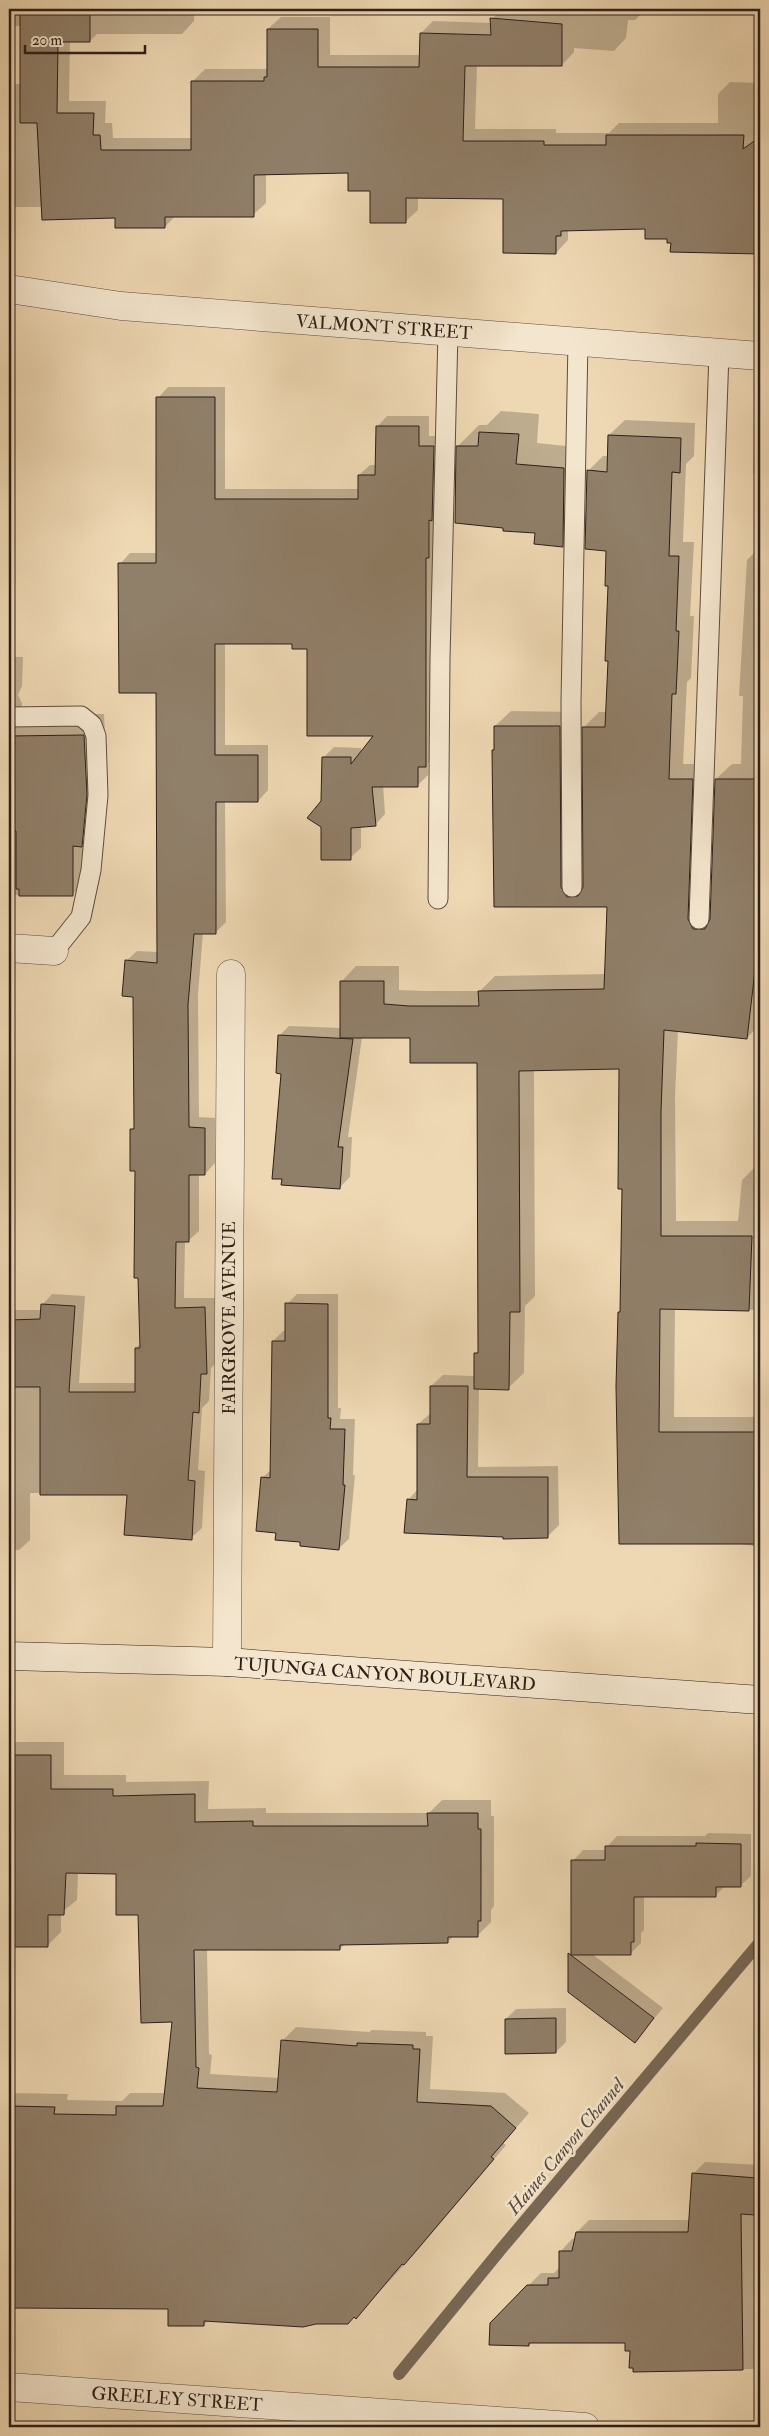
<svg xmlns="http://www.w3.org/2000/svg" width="769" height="2436" font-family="'IM FELL Double Pica',serif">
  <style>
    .shadow { fill: #0003 }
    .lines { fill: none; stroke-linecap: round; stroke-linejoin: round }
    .stream { stroke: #786855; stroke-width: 12 }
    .building { fill: #907f69; stroke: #2b1f18 }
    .service-casing { stroke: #5c4d3f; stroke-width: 21 }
    .minor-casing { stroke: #5c4d3f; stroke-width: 29 }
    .tertiary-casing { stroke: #5c4d3f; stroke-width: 29 }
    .secondary-casing { stroke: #2b1f18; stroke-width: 29 }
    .service { stroke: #f4e6ce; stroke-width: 19 }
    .minor { stroke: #f4e6ce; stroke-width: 28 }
    .tertiary { stroke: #f4e6ce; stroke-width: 28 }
    .secondary { stroke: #f4e6ce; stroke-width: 28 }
    .labels { text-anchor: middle; stroke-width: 5; stroke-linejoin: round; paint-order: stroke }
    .street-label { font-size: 18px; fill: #2b1f18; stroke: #f4e6ce }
    .water-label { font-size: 19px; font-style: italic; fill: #584a3c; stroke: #f4e6ce }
  </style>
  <rect width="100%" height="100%" fill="#eed8b3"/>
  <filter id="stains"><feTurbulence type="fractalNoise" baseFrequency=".004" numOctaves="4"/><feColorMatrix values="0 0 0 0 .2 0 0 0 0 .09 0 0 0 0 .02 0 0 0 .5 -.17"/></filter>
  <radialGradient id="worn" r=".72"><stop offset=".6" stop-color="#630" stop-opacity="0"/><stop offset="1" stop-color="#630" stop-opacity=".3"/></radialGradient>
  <g class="shadow">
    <polygon points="14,9 194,9 194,21 182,34 97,34 90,41 70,41 69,101 106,101 105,123 112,123 113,138 192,138 192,82 205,69 268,69 268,29 281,17 330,17 330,55 420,55 421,33 433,21 492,23 492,19 502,9 646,9 635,20 628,20 626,38 614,51 574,48 574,52 562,65 477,65 475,129 556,129 556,133 609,133 619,123 718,123 718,94 730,82 760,83 760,254 672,251 672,242 668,238 647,228 568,229 568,240 556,253 504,198 418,197 418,210 405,222 349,172 266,174 266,203 253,215 176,215 165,227 116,216 43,207 9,207 9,84 21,84 21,26 14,26"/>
    <polygon points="168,387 225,387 225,489 359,489 359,475 370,465 376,465 377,427 387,416 429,416 429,436 444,436 436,756 428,763 428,775 418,785 383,785 385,814 375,825 361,826 361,848 350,858 323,801 323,758 334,747 361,748 361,753 376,734 308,648 293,643 225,643 225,745 268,745 268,790 258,801 225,801 226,922 215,933 203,933 198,994 199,1117 215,1118 215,1163 205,1174 199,1174 199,1231 188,1241 185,1241 184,1298 215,1298 216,1363 211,1368 209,1401 202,1408 198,1470 205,1471 202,1528 191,1538 128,1493 30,1493 30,1540 19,1550 9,1550 9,1310 42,1310 42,1305 52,1294 85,1296 79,1383 136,1383 136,1348 141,1343 136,1170 132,1129 136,1126 134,996 126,961 137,951 158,952 158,692 120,564 130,553 158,553 158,398"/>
    <polygon points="501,411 539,414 537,443 585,448 583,525 562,546 536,532 458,446 479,425 487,425"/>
    <polygon points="625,420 695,423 694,456 686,464 683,542 694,542 690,616 694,616 691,678 687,682 683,764 707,764 708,913 712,914 716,779 732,764 741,764 743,696 739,696 747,560 757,550 760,474 753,474 754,441 760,435 760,1024 747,1038 678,1030 675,1096 676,1221 738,1221 742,1180 757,1165 760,1165 760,1310 675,1308 674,1417 760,1417 760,1547 741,1544 620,1542 619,1313 622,1310 623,1188 621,1068 534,1070 535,1296 525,1306 524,1373 508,1388 479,1388 478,1467 558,1466 559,1525 548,1536 504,1536 408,1500 418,1489 418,1424 431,1413 431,1386 443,1375 475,1376 476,1354 480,1350 478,1062 412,1037 362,1037 348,1137 352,1137 350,1177 340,1187 283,1072 279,1036 289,1026 341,1028 341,982 356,966 399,966 399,990 425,991 480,991 495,976 606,974 609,905 495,905 493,751 495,748 495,726 511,711 575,712 575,872 582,882 584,882 584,727 599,712 607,712 609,584 608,550 588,471 603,456 609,456 609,435"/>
    <polygon points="9,657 23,657 22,686 18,695 22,703 22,714 104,714 107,773 103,824 93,874 72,895 9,895"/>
    <polygon points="297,1294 338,1294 338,1408 341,1408 340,1419 355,1419 353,1475 355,1475 349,1539 338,1549 302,1541 277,1532 262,1478 272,1469 273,1341 283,1331 287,1331 287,1304"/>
    <polygon points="14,1742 64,1742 64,1775 126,1775 126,1782 209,1781 208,1809 266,1808 266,1813 429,1813 442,1800 491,1800 491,1816 494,1816 494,1906 491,1910 491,1922 477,1936 454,1936 447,1942 346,1943 340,1949 207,1949 209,2054 212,2055 210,2074 279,2078 282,2041 296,2027 369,2032 372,2030 426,2032 426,2036 433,2036 430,2089 505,2093 529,2113 503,2143 506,2145 418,2250 356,2317 209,2320 204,2325 169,2307 9,2307 9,2093 68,2094 67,2100 122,2101 130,2093 165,2093 174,2021 140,1913 117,1873 78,1872 77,1900 61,1913 61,1932 47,1946 9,1946 9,1746"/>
    <polygon points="708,1833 751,1834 751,1876 740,1886 725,1886 715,1896 644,1895 644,1930 641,1933 641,1943 630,1954 592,1954 663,2008 635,2041 569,1991 569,1954 573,1950 573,1861 583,1850 607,1850 607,1847 617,1836 705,1836"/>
    <polygon points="566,2008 566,2042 556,2052 506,2019 516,2009"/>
    <polygon points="705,2162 760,2165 760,2369 634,2370 631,2349 626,2341 532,2341 529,2345 491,2323 541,2273 554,2273 560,2267 560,2252 572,2239 576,2239 577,2232 589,2220 690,2220 693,2174"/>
  </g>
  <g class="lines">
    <polyline class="stream" points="399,2374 502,2248 760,1942"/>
  </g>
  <g class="building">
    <polygon points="20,9 90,9 90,42 58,42 57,113 94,113 93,135 100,135 101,150 191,150 191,81 264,81 264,77 267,77 267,29 318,29 318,67 419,67 420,33 491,35 490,18 562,24 562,66 465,66 463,141 544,141 544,145 606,145 606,135 744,135 743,149 760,137 760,254 670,252 671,243 667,243 667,239 645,239 645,229 561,231 561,236 556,236 556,254 503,253 503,199 406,198 406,223 370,223 370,191 348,191 348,173 254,175 254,217 165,217 165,228 115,228 115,218 42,220 37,123 20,123"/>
    <polygon points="156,397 215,397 215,499 358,499 358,475 375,475 376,426 419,426 419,446 434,446 432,521 429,520 429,558 426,558 426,767 418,767 418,787 372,787 376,826 351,828 351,860 321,860 321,827 307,818 321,801 322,757 351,757 351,764 373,736 307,736 307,649 292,649 292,644 215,644 215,755 258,755 258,802 216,802 216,934 194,934 188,1005 189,1127 205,1128 205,1175 189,1175 189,1242 176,1242 175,1308 205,1307 207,1374 201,1374 199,1413 193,1412 188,1480 195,1481 192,1540 124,1535 127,1495 40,1495 40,1387 9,1387 9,1320 40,1319 41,1304 75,1306 69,1392 135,1392 135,1348 140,1348 138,1278 134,1278 135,1171 130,1171 130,1129 134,1129 133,997 122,996 125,960 157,963 156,693 119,693 118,563 156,563"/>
    <polygon points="479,432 519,434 516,464 564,468 563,547 534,544 535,533 503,531 503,528 455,523 456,446 478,446"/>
    <polygon points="608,435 681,438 680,473 672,472 669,556 679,556 676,631 679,631 676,694 672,694 669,779 693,779 688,919 693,929 705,929 710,919 715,779 760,779 760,963 756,962 747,1039 664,1030 661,1112 661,1236 752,1236 749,1311 660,1309 659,1432 760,1432 760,1497 755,1497 755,1544 619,1544 616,1386 618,1312 620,1312 622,1189 618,1189 619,1069 519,1071 520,1312 510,1312 509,1390 474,1389 474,1353 478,1353 477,1063 410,1063 410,1038 340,1038 340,981 384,981 384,1004 409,1006 479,1006 478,991 604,989 607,907 494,907 492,750 494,750 494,726 560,726 561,887 567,897 578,896 583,887 582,727 605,727 608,661 605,661 608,586 605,586 606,551 585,549 587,470 607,472"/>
    <polygon points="84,735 87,795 82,847 73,846 73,896 19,896 19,889 16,889 16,831 9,831 9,736"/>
    <polygon points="278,1035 353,1039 338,1147 343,1147 340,1189 281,1185 282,1179 272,1179 281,1074 276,1073"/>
    <polygon points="285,1303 328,1304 328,1418 331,1418 330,1429 345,1429 343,1485 345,1485 339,1550 300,1546 300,1542 275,1540 276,1533 256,1531 261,1477 270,1478 272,1341 285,1341"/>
    <polygon points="430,1386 468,1386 467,1477 548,1477 548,1538 503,1539 503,1537 404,1533 407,1499 417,1500 417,1424 430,1424"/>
    <polygon points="9,1755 51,1755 51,1789 113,1789 113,1796 195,1794 195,1822 253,1821 253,1826 428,1826 427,1813 478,1813 478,1829 481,1829 481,1921 478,1921 478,1937 448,1937 448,1943 340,1945 340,1950 194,1950 196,2067 199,2068 197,2088 277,2092 281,2040 357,2046 357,2043 413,2045 413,2049 420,2049 417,2102 491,2106 516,2128 491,2157 494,2159 404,2265 402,2264 356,2319 354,2317 348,2324 316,2324 303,2327 204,2321 204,2326 168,2326 168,2309 9,2308 9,2106 55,2107 54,2114 116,2115 116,2106 163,2106 172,2022 141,2023 138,1915 116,1915 116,1874 66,1873 64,1915 48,1915 48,1947 9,1947"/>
    <polygon points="696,1843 741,1844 741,1887 716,1887 716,1897 634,1897 634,1942 631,1942 631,1955 571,1955 571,1860 605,1860 605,1846 696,1846"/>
    <polygon points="568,1953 654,2018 635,2043 568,1992"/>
    <polygon points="556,2018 556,2053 505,2054 505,2019"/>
    <polygon points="692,2173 757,2178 755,2215 741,2214 743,2370 633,2372 633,2368 629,2368 630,2351 625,2351 625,2343 529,2343 529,2346 489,2345 490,2323 527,2285 548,2285 548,2278 559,2278 559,2251 572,2251 576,2232 688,2232"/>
  </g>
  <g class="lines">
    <g class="service-casing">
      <g id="service">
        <polyline points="9,717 81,716 92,725 96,736 98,795 91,870 81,917 54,951"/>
        <polyline points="572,887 571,702 578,342"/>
        <polyline points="438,899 440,659 448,332"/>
        <polyline points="699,919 719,353"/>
      </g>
    </g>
    <g class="minor-casing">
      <g id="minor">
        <polyline points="9,948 54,951"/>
        <polyline points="227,1662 231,974"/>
        <polyline points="9,2387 585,2427"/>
      </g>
    </g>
    <g class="tertiary-casing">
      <polyline id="tertiary" points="9,289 121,306 760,356"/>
    </g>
    <g class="secondary-casing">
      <polyline id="secondary" points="9,1656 227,1662 760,1700"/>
    </g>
    <use href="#service" class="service"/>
    <use href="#minor" class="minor"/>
    <use href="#tertiary" class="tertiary"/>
    <use href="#secondary" class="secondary"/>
  </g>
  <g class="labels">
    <g class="street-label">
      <text transform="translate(384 327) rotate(4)" y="6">VALMONT STREET</text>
      <text transform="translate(229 1318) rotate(-90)" y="6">FAIRGROVE AVENUE</text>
      <text transform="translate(385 1674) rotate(4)" y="6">TUJUNGA CANYON BOULEVARD</text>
      <text transform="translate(177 2399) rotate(4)" y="6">GREELEY STREET</text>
    </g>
    <g class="water-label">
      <text transform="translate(565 2146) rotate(-50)" y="7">Haines Canyon Channel</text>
    </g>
  </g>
  <rect width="769" height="2436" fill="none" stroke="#eed8b3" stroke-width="30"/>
  <rect x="10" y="10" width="749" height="2416" fill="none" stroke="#2b1f18" stroke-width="2.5"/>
  <rect x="15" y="15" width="739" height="2406" fill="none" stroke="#2b1f18"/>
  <path d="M25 45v8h120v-8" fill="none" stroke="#2b1f18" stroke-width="2.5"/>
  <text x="32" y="45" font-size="15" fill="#2b1f18" stroke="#f4e6ce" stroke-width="4" paint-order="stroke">20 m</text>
  <rect width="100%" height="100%" filter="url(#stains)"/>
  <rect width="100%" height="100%" fill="url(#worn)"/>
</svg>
